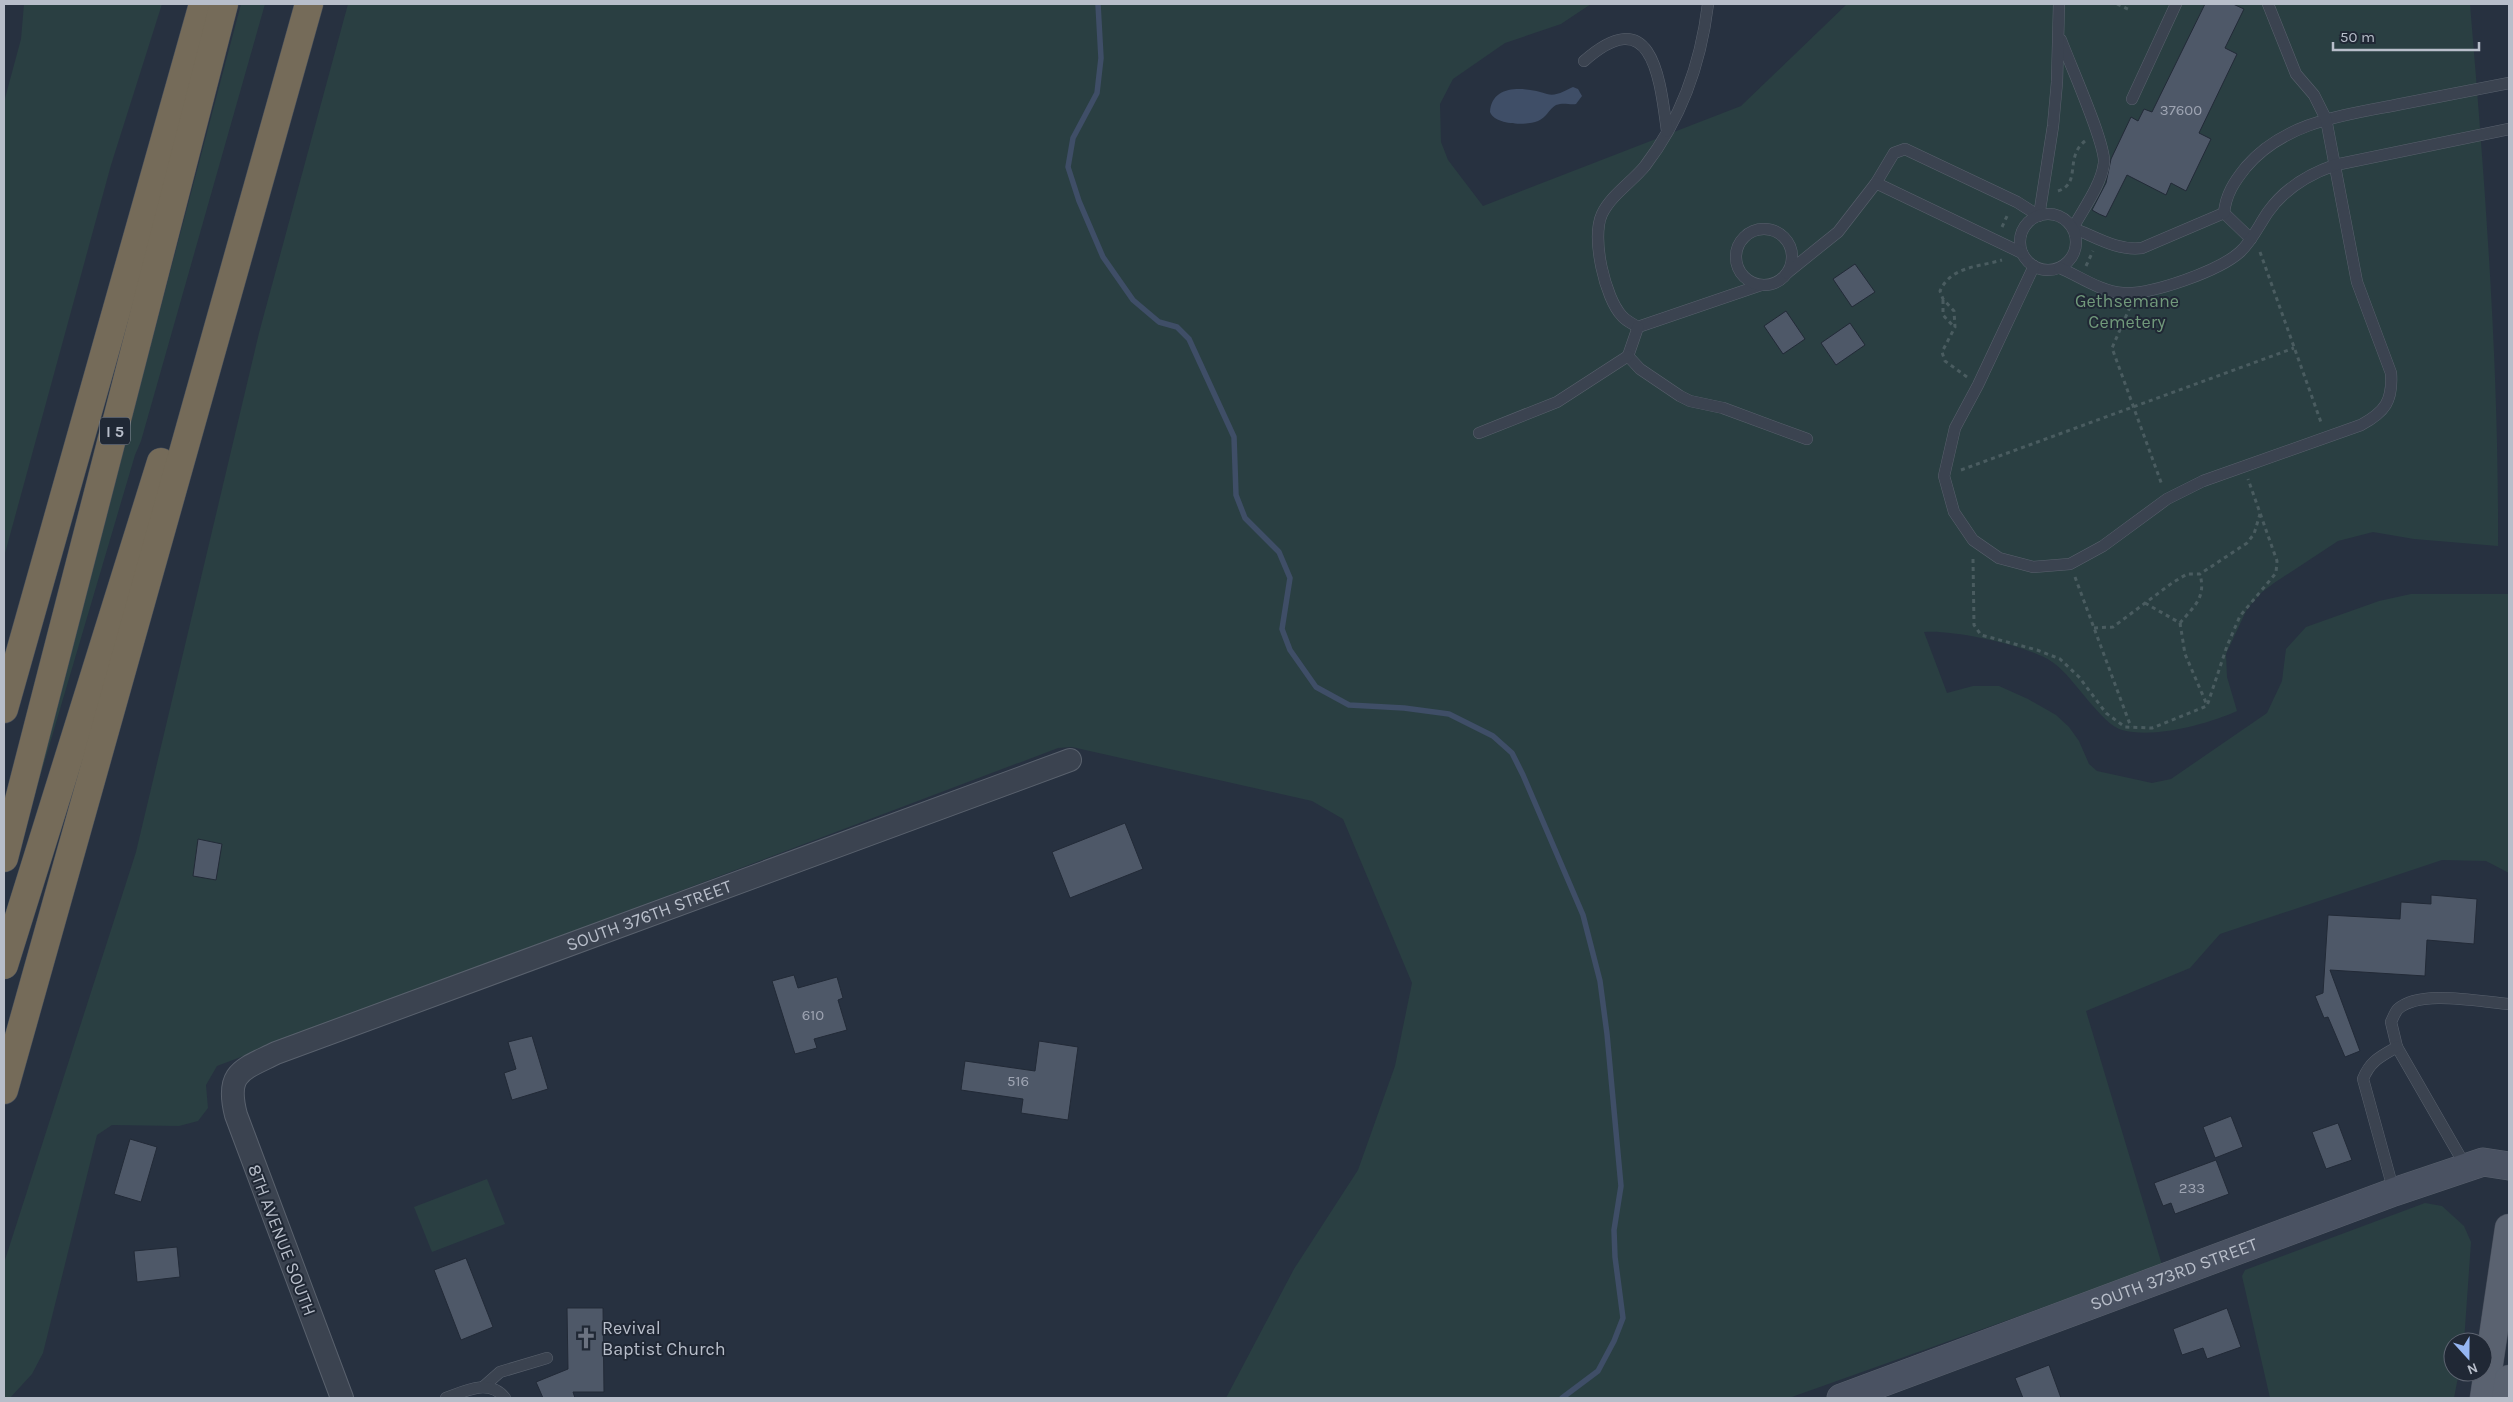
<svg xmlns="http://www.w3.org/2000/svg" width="2513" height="1402" font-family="Karla,sans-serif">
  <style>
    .green { fill: #2a3f42 }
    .water { fill: #3f4e67 }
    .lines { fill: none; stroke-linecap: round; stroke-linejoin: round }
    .stream { stroke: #3f4e67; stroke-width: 5.5 }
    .building { fill: #4e5868; stroke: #222a37 }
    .lane-casing { stroke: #59616d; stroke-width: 12 }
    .street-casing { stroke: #59616d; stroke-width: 24 }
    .secondary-casing { stroke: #59616d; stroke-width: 29 }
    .primary-casing { stroke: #454c59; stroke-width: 29 }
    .highway-casing { stroke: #464e5a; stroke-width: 29 }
    .path { stroke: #4a5c60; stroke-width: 3; stroke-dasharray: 4 4; stroke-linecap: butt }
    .lane { stroke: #3b4350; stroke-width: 11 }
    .street { stroke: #3b4350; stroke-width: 22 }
    .secondary { stroke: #4a5262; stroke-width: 28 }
    .primary { stroke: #5a6270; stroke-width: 28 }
    .highway { stroke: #756b59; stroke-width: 28 }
    .labels { text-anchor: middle; stroke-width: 4; stroke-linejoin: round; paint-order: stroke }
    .number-label { font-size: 15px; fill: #9ea4b2 }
    .shield { fill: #202835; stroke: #8a919d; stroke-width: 1 }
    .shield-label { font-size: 16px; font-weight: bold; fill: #b8beca }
    .park-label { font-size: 18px; fill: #71997b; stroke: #202835 }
    .street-label { font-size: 18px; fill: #b8beca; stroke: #202835 }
    .poi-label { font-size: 18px; fill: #b8beca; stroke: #202835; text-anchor: start }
  </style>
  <rect width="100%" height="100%" fill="#273140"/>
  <g class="green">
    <polygon points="24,4 162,4 111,165 4,557 4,102 21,39"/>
    <polygon points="241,4 265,4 141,441 135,455 32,804 55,707"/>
    <path d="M348 4H1591L1561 24 1505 43 1453 79 1440 104 1441 142 1448 160 1483 206 1741 106 1847 4H2470C2485 184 2499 365 2498 546L2414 539 2373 532 2338 541 2274 583 2261 593 2247 609 2226 654 2227 677 2237 711C2208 724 2154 739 2122 730 2102 725 2074 678 2055 664 2033 646 1952 629 1924 632L1947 693 1973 686H1999L2028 699 2056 715 2069 727 2079 741 2089 764 2097 771 2152 783 2171 779 2267 713 2282 681 2286 649 2306 627 2379 601 2411 594H2509V873L2486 861 2442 860 2220 934 2190 968 2086 1011 2162 1265 1789 1398H1226L1294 1269 1358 1170 1395 1066 1412 983 1343 819 1312 801 1072 747 1058 748 217 1066 206 1085 208 1108 198 1121 179 1126 112 1125 97 1135 43 1353 32 1374 10 1398H4V1263L136 852 259 333Z"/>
    <polygon points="487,1179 505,1224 432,1252 414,1207"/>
    <polygon points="2425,1203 2442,1206 2464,1226 2471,1242 2464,1342 2453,1342 2453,1372 2459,1372 2454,1398 2270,1398 2242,1276 2245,1270"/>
  </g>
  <path class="water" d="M1573 87 1578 89 1582 96 1576 104C1569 105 1564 102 1556 105 1549 109 1546 118 1538 121 1526 126 1495 125 1490 112 1492 82 1529 88 1547 94 1556 97 1566 90 1573 87Z"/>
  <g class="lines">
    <polyline class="stream" points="1098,4 1101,58 1097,93 1073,138 1068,167 1079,201 1103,257 1133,300 1159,322 1177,327 1189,339 1234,437 1236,495 1245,518 1279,552 1290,578 1282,629 1290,650 1316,687 1349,705 1404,708 1449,714 1493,736 1512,753 1523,775 1583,915 1600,981 1607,1034 1621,1186 1614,1230 1615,1257 1623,1318 1614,1341 1598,1371 1562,1398"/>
  </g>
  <g class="building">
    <polygon points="2205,4 2233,4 2244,9 2225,48 2237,54 2199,133 2211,139 2186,191 2171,183 2166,195 2127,175 2106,217 2099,214 2092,210 2106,183 2111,159 2131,117 2138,121 2144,109 2152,112"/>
    <polygon points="1855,264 1875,292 1852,307 1833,279"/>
    <polygon points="1786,311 1805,339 1783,354 1764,326"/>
    <polygon points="1850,323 1865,345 1836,365 1821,343"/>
    <polygon points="1125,823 1143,869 1070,898 1052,852"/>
    <polygon points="198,839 222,844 216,880 193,876"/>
    <polygon points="2431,895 2477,899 2474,944 2427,940 2425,976 2330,970 2360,1051 2345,1057 2328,1017 2324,1018 2315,996 2323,993 2328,915 2400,919 2401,902 2431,904"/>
    <polygon points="794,975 798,988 837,977 843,998 838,1000 847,1030 814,1039 817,1048 795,1054 772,981"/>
    <polygon points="532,1036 548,1089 512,1100 504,1073 516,1069 508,1042"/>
    <polygon points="1039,1041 1078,1047 1068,1120 1021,1113 1023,1099 961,1090 965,1061 1035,1071"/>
    <polygon points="2231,1116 2243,1147 2215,1158 2203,1127"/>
    <polygon points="2338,1123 2352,1160 2326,1169 2312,1132"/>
    <polygon points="130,1139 157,1147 141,1202 114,1194"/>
    <polygon points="2216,1160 2229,1194 2175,1214 2171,1203 2163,1206 2154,1183"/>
    <polygon points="177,1247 180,1277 137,1282 134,1251"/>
    <polygon points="466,1258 493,1327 461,1340 434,1270"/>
    <polygon points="567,1308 603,1308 604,1392 573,1392 575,1398 543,1398 536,1382 568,1369"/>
    <polygon points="2227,1308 2241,1347 2207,1359 2203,1348 2182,1355 2173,1329"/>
    <polygon points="2049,1365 2061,1398 2023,1398 2015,1378"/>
  </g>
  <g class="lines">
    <g class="lane-casing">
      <g id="lane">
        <path d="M1708 4C1701 62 1681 119 1645 166 1632 182 1611 195 1602 214 1591 238 1605 298 1622 316 1626 321 1633 324 1638 327L1761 285"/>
        <path d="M2061 40C2069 62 2106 144 2104 163 2101 186 2083 209 2073 228 2096 237 2117 251 2142 248L2224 213 2251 239"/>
        <path d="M1584 61C1653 0 1660 80 1667 131"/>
        <polyline points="2132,99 2176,4"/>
        <polyline points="1876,183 1894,153 1905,149 2017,202 2039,216 2053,126 2057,82 2059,4"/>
        <path d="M2224 213C2226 194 2234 182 2246 167 2285 121 2346 115 2401 104 2437 97 2473 90 2509 83"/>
        <circle cx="2048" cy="242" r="28"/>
        <circle cx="1764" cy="257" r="28"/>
        <path d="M2034 266 1978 385 1955 428 1944 476 1954 512 1973 540 1999 558 2033 567 2070 564 2103 546 2167 499 2203 481 2361 425C2385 412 2393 401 2391 373L2357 282 2326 119 2314 95 2296 74 2268 4"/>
        <path d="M2060 268C2079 276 2101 292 2123 293 2151 295 2219 271 2240 252 2252 241 2259 225 2268 212 2285 188 2309 174 2335 165L2509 129"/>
        <polyline points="1787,273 1838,232 1876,183 2022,253"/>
        <polyline points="1638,327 1628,356 1640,369 1680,396 1690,401 1723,408 1807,439"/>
        <polyline points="1479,433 1557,402 1628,356"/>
        <path d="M2466 1167 2397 1047 2391 1022C2393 1018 2395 1012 2398 1009 2421 989 2480 1002 2509 1004"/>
        <path d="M2394 1192 2363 1079C2370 1061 2381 1056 2397 1047"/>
        <polyline points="483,1387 500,1372 547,1358"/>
        <path d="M446 1398C465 1391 489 1378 505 1398"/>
      </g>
    </g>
    <g class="street-casing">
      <g id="street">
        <path id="s1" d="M342 1398 236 1115C225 1072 242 1070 276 1053L1070 760"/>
      </g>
    </g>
    <g class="secondary-casing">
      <g id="secondary">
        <path id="s2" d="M1841 1398 2394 1192 2483 1162 2509 1166"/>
      </g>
    </g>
    <g class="primary-casing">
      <g id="primary">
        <polyline points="2484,1398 2509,1228"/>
        <polyline points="2506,1398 2509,1379"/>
      </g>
    </g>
    <g class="highway-casing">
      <g id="highway">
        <polyline points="4,709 203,4"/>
        <polyline points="4,858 224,4"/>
        <polyline points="4,965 161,462"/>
        <polyline points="4,1090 309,4"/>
      </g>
    </g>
    <g class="path">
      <polyline points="2117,4 2130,10"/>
      <path d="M2058 191C2082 183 2064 158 2085 141"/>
      <polyline points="2002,227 2008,214"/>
      <polyline points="2260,252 2322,425"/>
      <polyline points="2086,266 2093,251"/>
      <polyline points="1943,300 1943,315 1954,327"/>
      <polyline points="2130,307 2112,348 2162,485"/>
      <path d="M1967 377 1945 361 1942 352 1955 327 1954 311 1943 299 1940 291C1951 266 1979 267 2002 260"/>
      <polyline points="1961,470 2294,348"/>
      <polyline points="1973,559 1974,625 1981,635 2037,650 2060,659 2079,677 2106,713 2125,727 2152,728 2207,706 2227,646 2240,616 2276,573 2277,561 2248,479"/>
      <polyline points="2075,577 2131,727"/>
      <path d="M2145 603 2180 623C2195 605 2206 598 2200 574"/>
      <polyline points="2180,623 2185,654 2207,705"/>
      <polyline points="2094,628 2113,627 2172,583 2187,574 2200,574 2247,543 2254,534 2260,514"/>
    </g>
    <use href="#lane" class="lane"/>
    <use href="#street" class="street"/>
    <use href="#secondary" class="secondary"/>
    <use href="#primary" class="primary"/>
    <use href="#highway" class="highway"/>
  </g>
  <defs>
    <g id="church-bare" transform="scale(1.725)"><path d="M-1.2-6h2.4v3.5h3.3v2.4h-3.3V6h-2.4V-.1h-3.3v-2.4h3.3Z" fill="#6b7280" stroke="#202835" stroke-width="2.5" paint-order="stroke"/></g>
  </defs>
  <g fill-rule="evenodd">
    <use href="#church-bare" x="586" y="1338"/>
  </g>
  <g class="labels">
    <g class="number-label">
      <text x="2181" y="115">37600</text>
      <text x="813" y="1020">610</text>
      <text x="1018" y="1086">516</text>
      <text x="2192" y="1193">233</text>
    </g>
    <rect class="shield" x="100" y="417.5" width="30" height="27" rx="4"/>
    <g class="shield-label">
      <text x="115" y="437">I 5</text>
    </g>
    <g class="park-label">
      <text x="2127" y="307">Gethsemane<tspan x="2127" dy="21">Cemetery</tspan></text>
    </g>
    <g class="street-label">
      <text dy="6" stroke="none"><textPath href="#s1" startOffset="785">SOUTH 376TH STREET</textPath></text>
      <text transform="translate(282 1240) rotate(69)" y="6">8TH AVENUE SOUTH</text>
      <text dy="6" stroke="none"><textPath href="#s2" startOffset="355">SOUTH 373RD STREET</textPath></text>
    </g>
    <g class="poi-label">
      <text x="602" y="1334">Revival<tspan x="602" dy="21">Baptist Church</tspan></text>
    </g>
  </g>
  <rect width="2513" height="1402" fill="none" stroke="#b8beca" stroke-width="10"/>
  <g transform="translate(2468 1357) rotate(159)"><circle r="24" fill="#202835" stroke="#5d6471"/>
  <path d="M0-4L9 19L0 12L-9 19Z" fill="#95b6f2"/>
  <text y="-8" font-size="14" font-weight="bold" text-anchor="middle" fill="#b8beca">N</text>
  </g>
  <path d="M2333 42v8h146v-8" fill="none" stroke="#b8beca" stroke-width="2.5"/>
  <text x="2340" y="42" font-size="15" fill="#b8beca" stroke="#202835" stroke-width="4" paint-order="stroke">50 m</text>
</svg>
